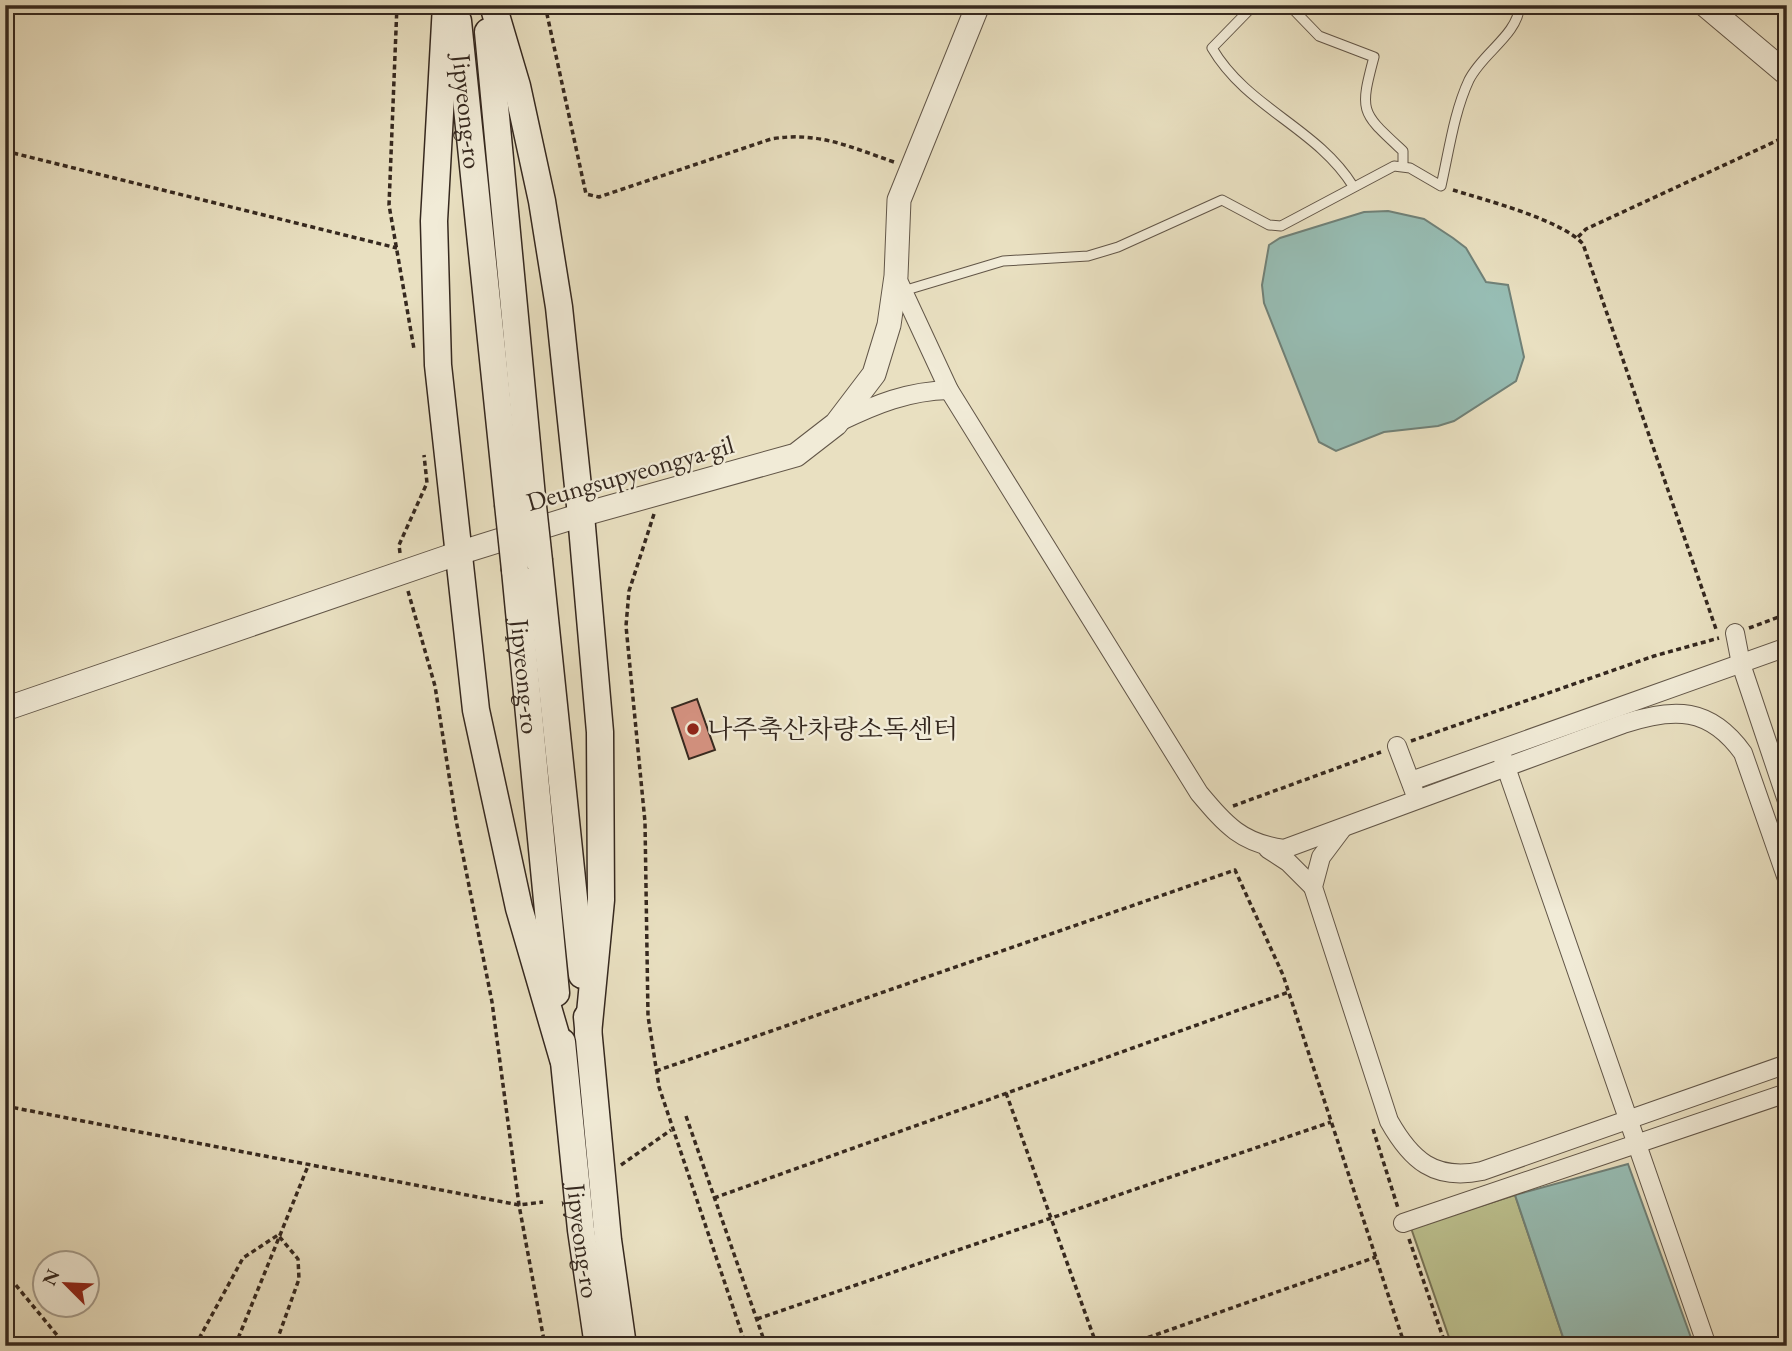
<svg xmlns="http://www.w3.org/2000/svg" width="1792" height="1351" font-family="'EB Garamond','Noto Serif KR',serif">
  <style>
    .green { fill: #bcc18f; stroke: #787457; stroke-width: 2 }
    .water { fill: #97bdb4; stroke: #708178; stroke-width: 2 }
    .building { fill: #d69382; stroke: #35281f; stroke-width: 2 }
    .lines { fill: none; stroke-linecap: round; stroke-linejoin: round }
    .service-casing { stroke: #625648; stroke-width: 11 }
    .minor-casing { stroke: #625648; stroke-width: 20 }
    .tertiary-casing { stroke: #625648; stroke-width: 25 }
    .secondary-casing { stroke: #35281f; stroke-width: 29 }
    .path { stroke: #35281f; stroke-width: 3.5; stroke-dasharray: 5 3.5; stroke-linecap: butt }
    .service { stroke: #f1ebd7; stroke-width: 9 }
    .minor { stroke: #f1ebd7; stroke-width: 18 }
    .tertiary { stroke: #f1ebd7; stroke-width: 23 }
    .secondary { stroke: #f1ebd7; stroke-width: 26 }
    .secondary-bridge-casing { stroke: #35281f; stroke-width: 29; stroke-linecap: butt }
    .secondary-bridge { stroke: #f1ebd7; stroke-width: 26 }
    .poi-dot { fill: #8f2418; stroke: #f1ebd7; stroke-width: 2.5 }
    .labels { text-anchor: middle; stroke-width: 5; stroke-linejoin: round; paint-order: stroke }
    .street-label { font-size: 26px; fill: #35281f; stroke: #f1ebd7 }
    .poi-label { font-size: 26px; fill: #35281f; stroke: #f1ebd7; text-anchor: start }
  </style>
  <rect width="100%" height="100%" fill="#e9e0c1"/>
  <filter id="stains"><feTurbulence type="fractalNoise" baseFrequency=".00286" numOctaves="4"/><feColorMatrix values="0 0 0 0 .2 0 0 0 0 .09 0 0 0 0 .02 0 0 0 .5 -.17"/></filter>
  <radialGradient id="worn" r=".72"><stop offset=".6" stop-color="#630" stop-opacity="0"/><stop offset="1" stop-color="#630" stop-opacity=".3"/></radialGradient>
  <polygon class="green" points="1515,1195 1566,1346 1452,1346 1411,1228"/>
  <g class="water">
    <polygon points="1388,211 1424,219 1453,238 1466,248 1486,282 1508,285 1524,357 1516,381 1454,421 1438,426 1384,432 1336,451 1319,442 1264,303 1262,285 1269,245 1280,238 1364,212"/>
    <polygon points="1628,1164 1694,1346 1566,1346 1515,1195"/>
  </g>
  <polygon class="building" points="697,699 715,750 689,759 672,708"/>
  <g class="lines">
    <g class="service-casing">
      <g id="service">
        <path d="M1254 5 1212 48C1247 108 1317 128 1353 186"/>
        <path d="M1289 5 1319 36 1374 57C1359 113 1361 112 1403 151V166"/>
        <path d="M903 291 1003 261 1088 256 1118 247 1222 200 1269 225 1281 226 1394 166 1410 168 1441 186C1449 151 1454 112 1469 80 1483 52 1517 36 1520 5"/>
      </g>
    </g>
    <g class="minor-casing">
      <g id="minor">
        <path d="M896 276 949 390 1199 793C1226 825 1241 843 1284 849L1623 724C1674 707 1710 707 1743 753L1787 879"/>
        <path d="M839 422C876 404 908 391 949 390"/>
        <polyline points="1735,633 1741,664 1787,801"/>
        <polyline points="1397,746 1414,791"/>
        <polyline points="1500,750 1707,1346"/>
        <polyline points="1411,781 1787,647"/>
        <path d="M1342 829 1321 857 1313 887 1389 1121C1411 1160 1434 1181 1482 1171L1787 1064"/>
        <polyline points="1268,849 1288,862 1313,887"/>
        <polyline points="1403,1223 1787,1093"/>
      </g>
    </g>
    <g class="tertiary-casing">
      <g id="tertiary">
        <polyline points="1705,5 1787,74"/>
        <polyline points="5,709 459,553 581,515 796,455 836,424 874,374 889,325 896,276 899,200 978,5"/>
      </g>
    </g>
    <g class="secondary-casing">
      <g id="secondary">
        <polyline points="446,5 434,221 438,365 476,710 519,908 563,1059"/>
        <polyline points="493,5 517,86 542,201 559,307 581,515 600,732 601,900 588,1034"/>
        <path id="s1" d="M458 21 508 504"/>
        <polyline points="488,32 532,497"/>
        <polyline points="539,561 582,975"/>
        <path id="s2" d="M515 570 556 993"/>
        <polyline points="587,1017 608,1240 623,1346"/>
        <path id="s3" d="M562 1042 581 1230 598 1346"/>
      </g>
    </g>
    <g class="path">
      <polyline points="397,5 389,205 414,349"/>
      <path d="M545 5 586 194 599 197 771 139C818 131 850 147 894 162"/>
      <polyline points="5,151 397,248"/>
      <path d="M1453 190C1485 200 1562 220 1583 244L1717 632"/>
      <polyline points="1578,237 1586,229 1787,136"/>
      <polyline points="654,514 629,591 626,626 645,822 648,1016 659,1087 746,1346"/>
      <polyline points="400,553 399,545 427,483 424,455"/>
      <polyline points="408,591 435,686 456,820 492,1002 519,1205 545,1346"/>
      <polyline points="1749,628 1787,614"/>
      <polyline points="1411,741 1654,656 1719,638"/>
      <polyline points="1233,806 1381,752"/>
      <polyline points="656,1071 1235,870 1283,975 1405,1346"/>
      <polyline points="1006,1093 1097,1346"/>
      <polyline points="5,1106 519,1205 543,1202"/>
      <polyline points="686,1116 766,1346"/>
      <polyline points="1373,1129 1398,1208"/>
      <polyline points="621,1165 671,1130"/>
      <polyline points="714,1198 1289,992"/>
      <polyline points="1409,1239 1446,1346"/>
      <polyline points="5,1272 66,1346"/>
      <polyline points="757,1319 1331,1122"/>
      <polyline points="195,1346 243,1258 278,1235 298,1259 299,1279 275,1346"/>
      <polyline points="235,1346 308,1166"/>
      <polyline points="1124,1346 1376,1257"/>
    </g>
    <use href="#service" class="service"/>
    <use href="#minor" class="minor"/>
    <use href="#tertiary" class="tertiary"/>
    <use href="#secondary" class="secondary"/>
    <g class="secondary-bridge-casing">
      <g id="secondary-bridge">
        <polyline points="532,497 539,561"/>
        <polyline points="508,504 515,570"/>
      </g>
    </g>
    <use href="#secondary-bridge" class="secondary-bridge"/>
  </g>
  <circle class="poi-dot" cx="693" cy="729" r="7"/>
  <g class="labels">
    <g class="street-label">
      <text dy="9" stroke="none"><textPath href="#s1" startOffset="91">Jipyeong-ro</textPath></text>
      <text transform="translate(630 473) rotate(-16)" y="9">Deungsupyeongya-gil</text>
      <text dy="9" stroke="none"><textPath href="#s2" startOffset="107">Jipyeong-ro</textPath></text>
      <text dy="9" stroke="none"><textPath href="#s3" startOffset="200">Jipyeong-ro</textPath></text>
    </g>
    <g class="poi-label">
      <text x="707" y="738">나주축산차량소독센터</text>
    </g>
  </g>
  <rect width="1792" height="1351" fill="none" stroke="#e9e0c1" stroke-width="28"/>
  <rect x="7" y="7" width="1778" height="1337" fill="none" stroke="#35281f" stroke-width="3.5"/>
  <rect x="14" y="14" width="1764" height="1323" fill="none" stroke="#35281f" stroke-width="2"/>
  <g transform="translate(66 1284) rotate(294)"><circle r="33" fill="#f1ebd7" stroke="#a69d8d" stroke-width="2"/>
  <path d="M0-5L12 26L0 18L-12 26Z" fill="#8f2418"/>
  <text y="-10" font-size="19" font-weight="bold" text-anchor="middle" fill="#35281f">N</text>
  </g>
  <rect width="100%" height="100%" filter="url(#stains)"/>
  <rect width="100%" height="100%" fill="url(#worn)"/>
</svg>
